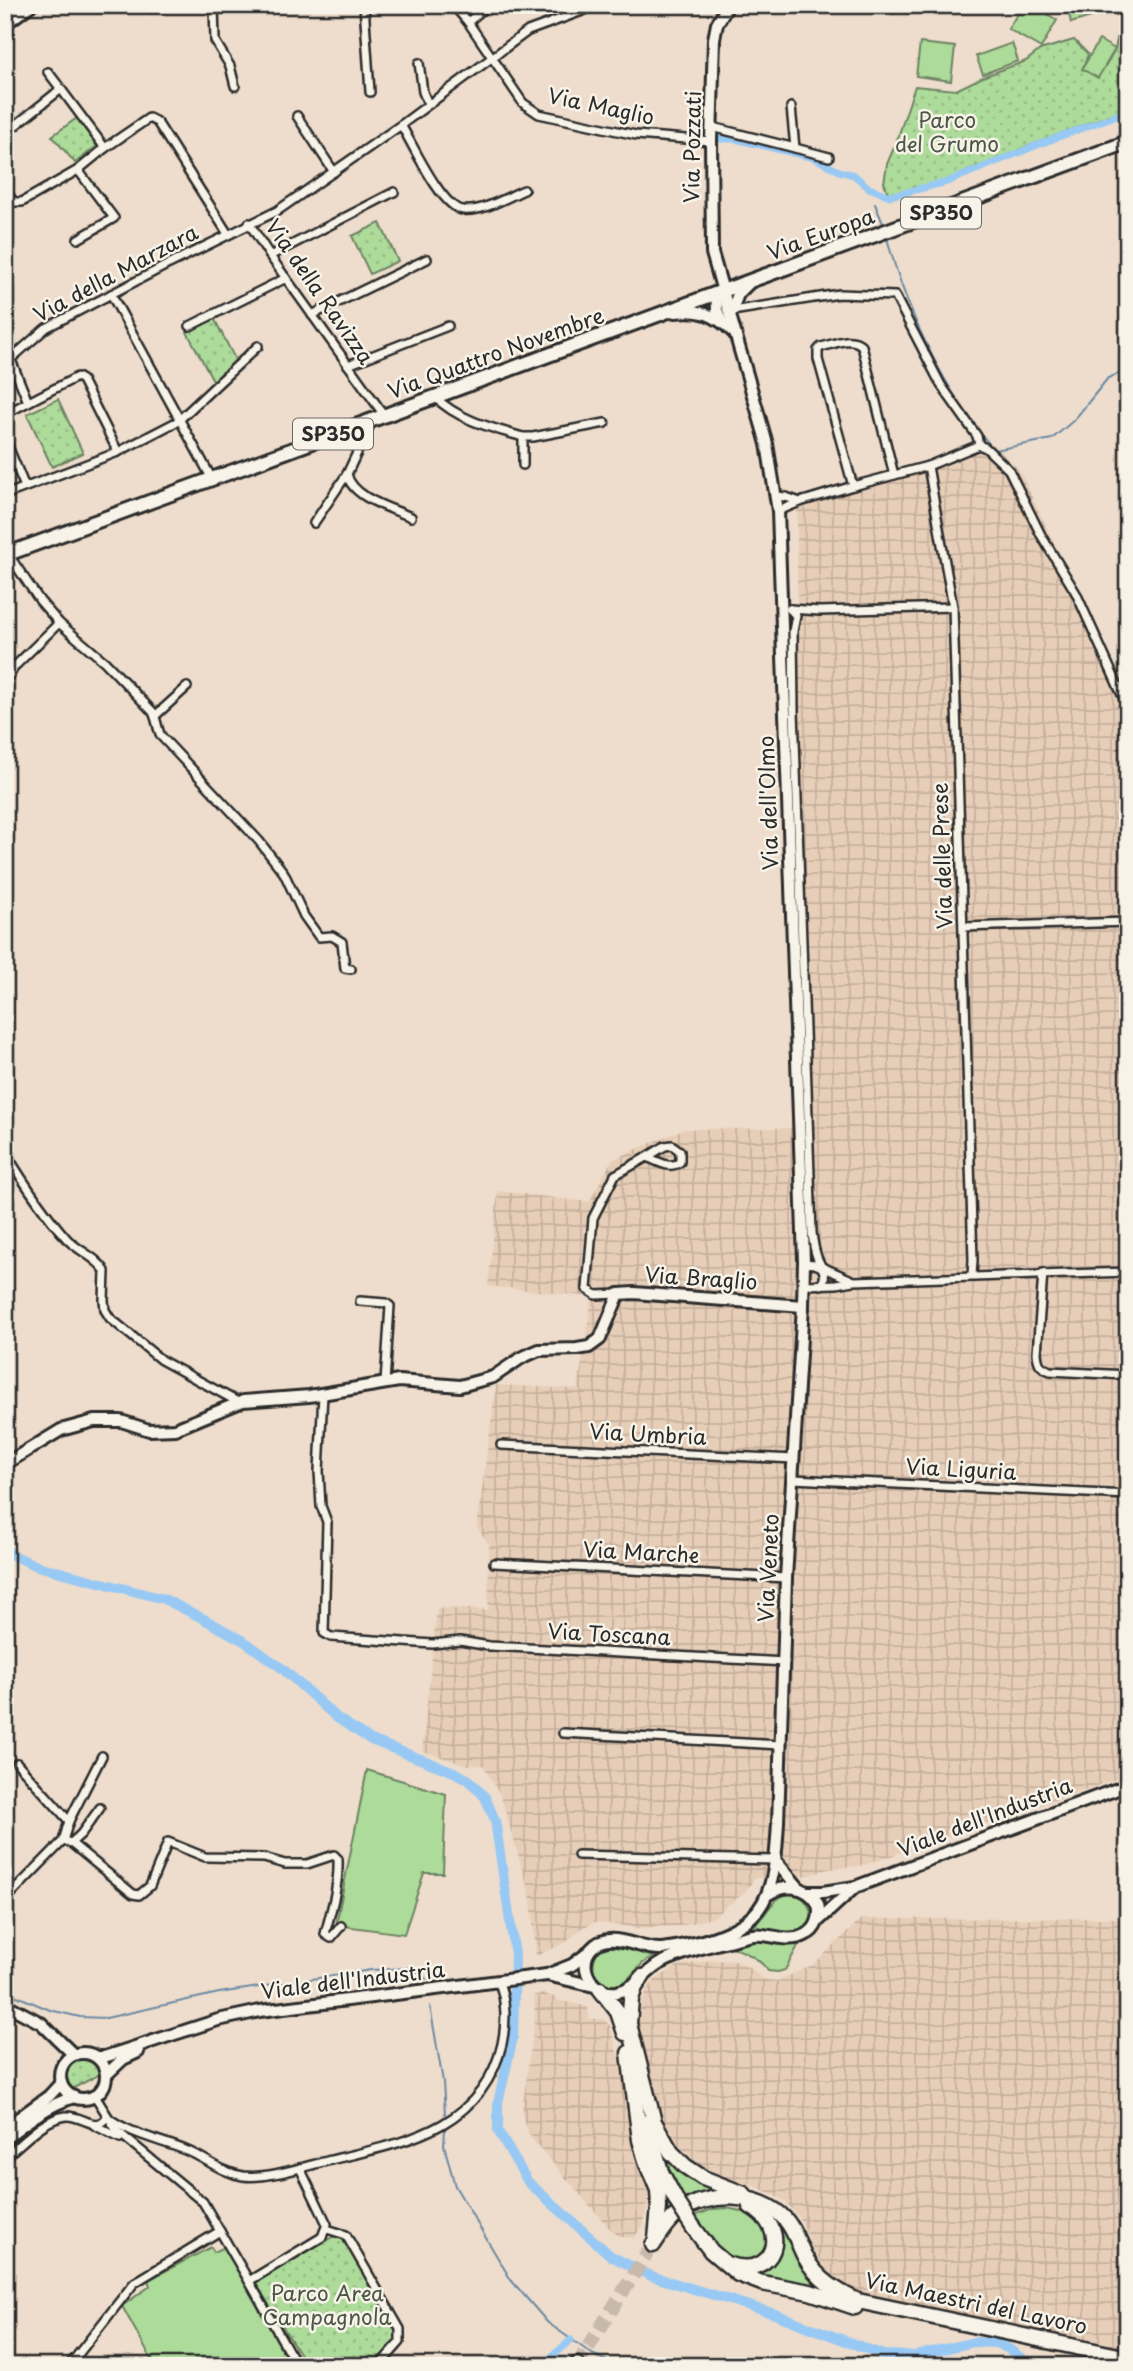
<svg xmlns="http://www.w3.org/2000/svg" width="1133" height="2371" font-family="'Playpen Sans',sans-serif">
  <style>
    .industrial { fill: url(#industrial-grid) }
    .grass { fill: url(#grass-dots); stroke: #6c8362; stroke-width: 2 }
    .garden { fill: #addb9a; stroke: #6c8362; stroke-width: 2 }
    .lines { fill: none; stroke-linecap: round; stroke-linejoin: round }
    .stream { stroke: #6c8aa4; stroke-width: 2 }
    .canal { stroke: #98c9f4; stroke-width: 7 }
    .river { stroke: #98c9f4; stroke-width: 10 }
    .highway-tunnel { stroke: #c7b9ac; stroke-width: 14; stroke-dasharray: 14 7; stroke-linecap: butt }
    .street-casing { stroke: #2b2b2b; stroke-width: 12 }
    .secondary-casing { stroke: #2b2b2b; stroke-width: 16 }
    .primary-casing { stroke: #2b2b2b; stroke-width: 18 }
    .highway-casing { stroke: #2b2b2b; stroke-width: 19 }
    .street { stroke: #f7f3e8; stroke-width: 7 }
    .secondary { stroke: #f7f3e8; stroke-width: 10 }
    .primary { stroke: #f7f3e8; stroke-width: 12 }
    .highway { stroke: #f7f3e8; stroke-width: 14 }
    .highway-bridge-casing { stroke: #2b2b2b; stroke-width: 19; stroke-linecap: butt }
    .highway-bridge { stroke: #f7f3e8; stroke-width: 14 }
    .labels { text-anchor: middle; stroke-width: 5; stroke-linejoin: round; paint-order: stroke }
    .shield { fill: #f7f3e8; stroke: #686764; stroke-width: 2 }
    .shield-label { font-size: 19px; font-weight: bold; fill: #2b2b2b }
    .street-label { font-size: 21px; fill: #2b2b2b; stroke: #f7f3e8 }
    .park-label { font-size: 21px; fill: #4c5747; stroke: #f7f3e8 }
  </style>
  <defs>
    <pattern id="industrial-grid" width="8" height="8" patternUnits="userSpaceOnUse" patternTransform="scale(1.75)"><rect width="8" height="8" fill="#e7ceb8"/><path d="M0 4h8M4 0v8" fill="none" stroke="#c6b19e"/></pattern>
    <pattern id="grass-dots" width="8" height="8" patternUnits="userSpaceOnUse" patternTransform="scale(1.75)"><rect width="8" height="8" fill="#addb9a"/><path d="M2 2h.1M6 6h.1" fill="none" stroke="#95bc85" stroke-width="1.8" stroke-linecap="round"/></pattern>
  </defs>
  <rect width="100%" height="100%" fill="#edc"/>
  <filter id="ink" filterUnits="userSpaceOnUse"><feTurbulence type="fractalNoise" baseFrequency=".0143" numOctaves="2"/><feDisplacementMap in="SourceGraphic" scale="14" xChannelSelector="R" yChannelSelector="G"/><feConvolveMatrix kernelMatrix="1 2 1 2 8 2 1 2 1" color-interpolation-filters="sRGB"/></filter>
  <g filter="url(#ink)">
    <g class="industrial">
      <polygon points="993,444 1019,470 1128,697 1128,1775 864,1865 828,1869 807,1876 755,1878 745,1892 712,1918 681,1926 637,1928 595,1922 582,1928 565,1943 536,1956 531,1899 501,1797 483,1765 467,1765 422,1751 437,1608 488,1610 489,1545 477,1527 496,1385 578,1389 592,1297 488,1286 498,1191 589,1202 612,1160 683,1129 798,1128 797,511 867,481"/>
      <polygon points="1128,1918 1128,2350 1097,2346 861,2292 833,2278 813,2251 802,2222 785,2201 757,2187 720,2175 698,2164 679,2146 661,2120 654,2100 647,2061 641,2045 637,2019 646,1991 655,1980 677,1966 712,1960 736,1961 753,1970 762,1979 777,1981 813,1965 861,1919"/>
      <polygon points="544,1994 557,1998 557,2000 588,2007 589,2019 603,2019 610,2026 621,2067 629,2117 631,2138 629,2141 636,2149 632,2153 638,2160 649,2194 644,2224 634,2238 620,2237 610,2229 530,2137 523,2119 522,2110 535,2018 534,1995"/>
    </g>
    <g class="grass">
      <path d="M1128 15V119L1112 114 1018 150 1014 157C1001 160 985 163 972 169 948 181 917 195 889 195L884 183 887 164 896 143 915 86 956 90 985 76 1026 61 1040 50 1074 40 1088 54 1083 69 1115 49 1122 16Z"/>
      <polygon points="77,118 97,146 75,163 52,136"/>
      <polygon points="380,223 398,261 370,274 352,236"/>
      <polygon points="214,318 236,361 214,382 187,332"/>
      <polygon points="58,399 83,453 52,467 27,414"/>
      <path d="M85 2059 95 2064 100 2074 72 2089C61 2075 68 2060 85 2059Z"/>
      <polygon points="336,2235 345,2239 397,2328 397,2341 372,2366 307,2366 255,2282"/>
    </g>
    <g class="garden">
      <polygon points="1023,5 1032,5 1057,20 1041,48 1008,29"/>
      <polygon points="1067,5 1128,5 1128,6 1071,23"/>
      <polygon points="1099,40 1115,49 1098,78 1082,69"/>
      <polygon points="920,43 955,47 951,81 916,76"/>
      <polygon points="1012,43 1018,61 983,74 976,56"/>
      <polygon points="367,1770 446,1794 443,1873 424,1873 404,1934 336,1925"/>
      <path d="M794 1893C814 1900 819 1930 797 1935 790 1937 763 1929 752 1928 767 1916 772 1894 794 1893Z"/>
      <path d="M761 1938 785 1944H799L785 1970 778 1972 768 1971C758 1956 742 1951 726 1945Z"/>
      <path d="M611 1943C625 1947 638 1953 653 1957L643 1963 623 1984 607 1986C593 1978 590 1967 597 1952Z"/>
      <polygon points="658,2138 721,2192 685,2203 666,2166"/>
      <polygon points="727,2208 754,2214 770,2233 768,2252 751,2264 729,2259 718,2250 694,2216 713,2209"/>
      <polygon points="776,2221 784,2230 834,2295 751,2276 779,2232"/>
      <polygon points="211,2247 214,2252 225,2247 291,2366 155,2366 122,2306 150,2286 148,2280"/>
    </g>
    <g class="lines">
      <g class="stream">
        <polyline points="875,204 884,226"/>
        <path d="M887 238C902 295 925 348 956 398 968 416 980 435 995 450L1052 439 1074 420 1108 378 1118 374H1128"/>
        <polyline points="5,1991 50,2010 80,2017 106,2018 219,1993 371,1970 410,1968 420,1973 426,1979"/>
        <polyline points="430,2006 443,2082 445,2114"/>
        <polyline points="445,2129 444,2145 455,2186 511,2280 548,2323 592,2354 617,2366"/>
      </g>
      <g class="canal">
        <polyline points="718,139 735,139 814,158 839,171 854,175 869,188 890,196 947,182 1045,142 1128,111"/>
        <polyline points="541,2366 571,2340"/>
      </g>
      <polyline class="river" points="5,1548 10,1554 37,1566 164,1599 200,1617 244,1641 283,1669 337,1718 371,1740 454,1772 469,1780 485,1797 495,1820 515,1955 513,2038 498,2103 498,2131 528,2182 611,2256 651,2276 772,2313 883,2355 914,2356 974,2342 996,2343 1009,2349 1032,2366"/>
      <polyline class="highway-tunnel" points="577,2365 648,2252"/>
      <g class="street-casing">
        <g id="street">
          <polyline points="214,5 215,41 230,66 235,86"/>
          <polyline points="364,5 370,92"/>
          <polyline points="453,5 468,22 523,103 539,114 636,135 711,141"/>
          <polyline points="1120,11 1128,8"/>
          <polyline points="468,22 488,5"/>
          <polyline points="419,63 423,92 428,104"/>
          <polyline points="48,72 61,89"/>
          <polyline points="297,116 334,172"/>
          <polyline points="16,125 61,89 105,148"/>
          <path d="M401 125C412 143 442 209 463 210 483 212 505 198 524 190"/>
          <polyline points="712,127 795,148 791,107"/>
          <polyline points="795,148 829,157"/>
          <polyline points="78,170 114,218 78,239"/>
          <polyline points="5,190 14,202 22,202 78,170 105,148 149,118 157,122 228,234"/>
          <polyline points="249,223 270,256 384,415"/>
          <polyline points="270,256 394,192"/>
          <polyline points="111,294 212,479"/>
          <polyline points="732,311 839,294 895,296 941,385 977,436 979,445 986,448 1009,470 1041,535 1076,593 1128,708"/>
          <polyline points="312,315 427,259"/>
          <polyline points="190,326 286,278"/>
          <polyline points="5,351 9,355 28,402"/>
          <polyline points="5,364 46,328 169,264 277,211 401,125 528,31 585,10"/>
          <polyline points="348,365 448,326"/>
          <path d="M435 397C458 420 492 428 523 437V465"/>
          <polyline points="5,414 77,377 82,380 118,452"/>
          <polyline points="523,437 533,437 605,423"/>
          <polyline points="5,439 25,487"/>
          <polyline points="928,466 953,607 973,1260 972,1276"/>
          <path d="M347 474C352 498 391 508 411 517"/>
          <path d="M853 486 818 359V350L821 347C834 344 852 335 862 346L894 475"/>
          <polyline points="5,495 118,452 178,421 258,346"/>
          <polyline points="776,496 786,497 800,502"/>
          <polyline points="778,511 800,502 853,486 928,466 979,445"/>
          <polyline points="314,523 347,474 372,421"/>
          <path d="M6 551 40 601 59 623 105 662 153 712C157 720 157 728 161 736L259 841 284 873 304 916 319 937 332 936 342 942 345 968 351 969"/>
          <path d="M790 609 796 616 793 631 794 710 812 1233C813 1241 814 1249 817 1257 821 1268 829 1274 821 1285"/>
          <polyline points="790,609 820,611 953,607"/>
          <polyline points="5,683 15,666 59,623"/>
          <polyline points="155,716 187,687"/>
          <polyline points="963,927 1128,922"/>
          <path d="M5 1152C24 1183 43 1212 67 1239 78 1251 98 1258 105 1271L104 1300 105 1310 110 1318 161 1360 238 1402"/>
          <polyline points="803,1263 815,1264 854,1281 1128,1272"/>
          <path d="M1043 1273 1037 1353C1038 1364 1040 1367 1050 1371L1128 1375"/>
          <polyline points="803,1285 836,1284 853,1281"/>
          <path d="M619 1294 596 1295 587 1289 593 1218 615 1175 647 1157C658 1161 669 1170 680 1162V1151L672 1145 665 1146 647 1157"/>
          <polyline points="360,1301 386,1303 390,1306 385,1383"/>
          <polyline points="323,1394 319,1471 321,1506 327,1522 324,1633 331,1637 433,1644 460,1641 489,1646 785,1662"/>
          <polyline points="501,1445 794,1459"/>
          <polyline points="793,1479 1128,1495"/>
          <polyline points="494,1563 786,1578"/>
          <polyline points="563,1733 780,1745"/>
          <polyline points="17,1763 69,1821"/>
          <path d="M63 1841 71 1843 133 1894 139 1895 150 1886 168 1842 205 1857 264 1858 285 1864H307L334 1855 338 1859C339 1885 332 1908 325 1934L331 1938 341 1926"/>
          <polyline points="71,1843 81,1834 100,1808"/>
          <polyline points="578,1855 775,1860"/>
          <polyline points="5,1904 8,1897 63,1841 69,1821 102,1756"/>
          <polyline points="95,2096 117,2131 203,2202 249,2281 322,2237 327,2224 300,2168"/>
          <polyline points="94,2125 120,2138"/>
          <path d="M5 2157C23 2143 43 2119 66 2116 83 2115 95 2133 107 2117 131 2135 162 2140 190 2152 208 2160 223 2173 243 2176 267 2179 303 2167 327 2161 400 2143 482 2131 502 2044 506 2025 507 1999 498 1981"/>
          <polyline points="327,2229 346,2235 400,2329 400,2342 379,2366"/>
          <polyline points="249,2281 297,2366"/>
          <polyline points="5,2364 9,2366"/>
          <polyline points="675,2364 678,2366"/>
          <polyline points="69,2366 134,2283 220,2231"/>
        </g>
      </g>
      <g class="secondary-casing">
        <g id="secondary">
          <path d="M728 5 717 24 714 39 711 141 712 253 767 444 778 511 804 1261 803 1306 786 1578 778 1823C776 1850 776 1887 758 1910 738 1935 692 1945 662 1949 639 1951 610 1927 591 1949 586 1955 585 1963 586 1969 589 1984 602 1994 617 1992 635 1989 646 1971 661 1963 687 1950 720 1943 748 1936 767 1930 785 1945 805 1935 817 1930 821 1916 818 1904 807 1885 784 1883 767 1895"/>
          <polyline points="5,24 31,5"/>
          <polyline points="716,293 717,310 721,320"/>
          <path d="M675 312C700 309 715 314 733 332"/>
          <polyline points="731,313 738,294 749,283"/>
          <polyline points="5,1464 61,1430 94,1421 121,1421 149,1430 175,1429 243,1401 309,1396 399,1381 460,1386 493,1377 521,1358 539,1350 577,1349 589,1347 600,1339 619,1294 634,1293 803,1306"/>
          <polyline points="775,1860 799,1888"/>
          <polyline points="808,1892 823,1892 855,1887 1128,1785"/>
          <polyline points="819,1920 855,1887"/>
          <polyline points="547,1975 594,1986"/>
          <polyline points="5,2004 41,2023 74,2055"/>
          <circle cx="83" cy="2076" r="23"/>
          <polyline points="97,2057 104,2057 218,2020 260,2011 547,1975 572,1965 588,1953"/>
          <polyline points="106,2075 123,2059 138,2052"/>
          <polyline points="5,2128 49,2096 61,2083"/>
          <path d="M5 2139C25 2122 48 2105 74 2097"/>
        </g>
      </g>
      <g class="primary-casing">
        <polyline id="primary" points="5,555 1128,142"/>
      </g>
      <g class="highway-casing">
        <g id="highway">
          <polyline points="642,1977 635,1987 631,1999 629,2024 654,2122 671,2152 685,2166 703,2178 744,2194"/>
          <polyline points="600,1989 618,2012 625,2033"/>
          <polyline points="629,2053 640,2140 647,2164 658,2190 659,2207 656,2239"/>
          <polyline points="647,2122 661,2172 677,2202"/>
          <polyline points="693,2227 711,2251 738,2274 762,2283 810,2292 855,2307"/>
          <path d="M653 2245C661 2233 668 2221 680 2212 708 2191 760 2192 785 2219 795 2230 798 2244 805 2257 817 2279 836 2291 858 2301L1128 2358"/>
          <path d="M730 2265C774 2279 793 2231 750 2206"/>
          <polyline points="577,2366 577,2365"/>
        </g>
      </g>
      <use href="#street" class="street"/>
      <use href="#secondary" class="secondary"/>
      <use href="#primary" class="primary"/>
      <use href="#highway" class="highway"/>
      <g class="highway-bridge-casing">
        <polyline id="highway-bridge" points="677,2202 693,2227"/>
      </g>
      <use href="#highway-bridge" class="highway-bridge"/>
    </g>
  </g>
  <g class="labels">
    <g class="shield">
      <rect x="901" y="197.5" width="80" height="31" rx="5"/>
      <rect x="293" y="418.5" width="80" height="31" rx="5"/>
    </g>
    <g class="shield-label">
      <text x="941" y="220">SP350</text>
      <text x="333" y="441">SP350</text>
    </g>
    <g class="street-label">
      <text transform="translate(601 107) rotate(12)" y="7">Via Maglio</text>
      <text transform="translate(693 147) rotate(-89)" y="7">Via Pozzati</text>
      <text transform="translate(821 235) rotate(-20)" y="7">Via Europa</text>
      <text transform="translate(116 274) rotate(-28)" y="7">Via della Marzara</text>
      <text transform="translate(319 292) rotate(55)" y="7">Via della Ravizza</text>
      <text transform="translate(496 354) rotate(-20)" y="7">Via Quattro Novembre</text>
      <text transform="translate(769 803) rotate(-92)" y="7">Via dell'Olmo</text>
      <text transform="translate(943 856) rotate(-92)" y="7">Via delle Prese</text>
      <text transform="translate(701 1279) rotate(4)" y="7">Via Braglio</text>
      <text transform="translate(648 1435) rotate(3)" y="7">Via Umbria</text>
      <text transform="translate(961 1470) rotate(3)" y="7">Via Liguria</text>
      <text transform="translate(641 1553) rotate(3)" y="7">Via Marche</text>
      <text transform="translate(769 1568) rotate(-87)" y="7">Via Veneto</text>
      <text transform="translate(609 1635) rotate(3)" y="7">Via Toscana</text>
      <text transform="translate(985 1818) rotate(-21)" y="7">Viale dell'Industria</text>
      <text transform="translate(353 1981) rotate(-7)" y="7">Viale dell'Industria</text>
      <text transform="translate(976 2304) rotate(12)" y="7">Via Maestri del Lavoro</text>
    </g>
    <g class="park-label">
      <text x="947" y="128">Parco<tspan x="947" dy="24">del Grumo</tspan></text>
      <text x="327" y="2301">Parco Area<tspan x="327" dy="24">Campagnola</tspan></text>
    </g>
  </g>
  <rect width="1133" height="2371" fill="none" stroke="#f7f3e8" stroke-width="28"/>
  <rect x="14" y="14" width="1105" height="2343" fill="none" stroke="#2b2b2b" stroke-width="2.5" filter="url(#ink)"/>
</svg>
